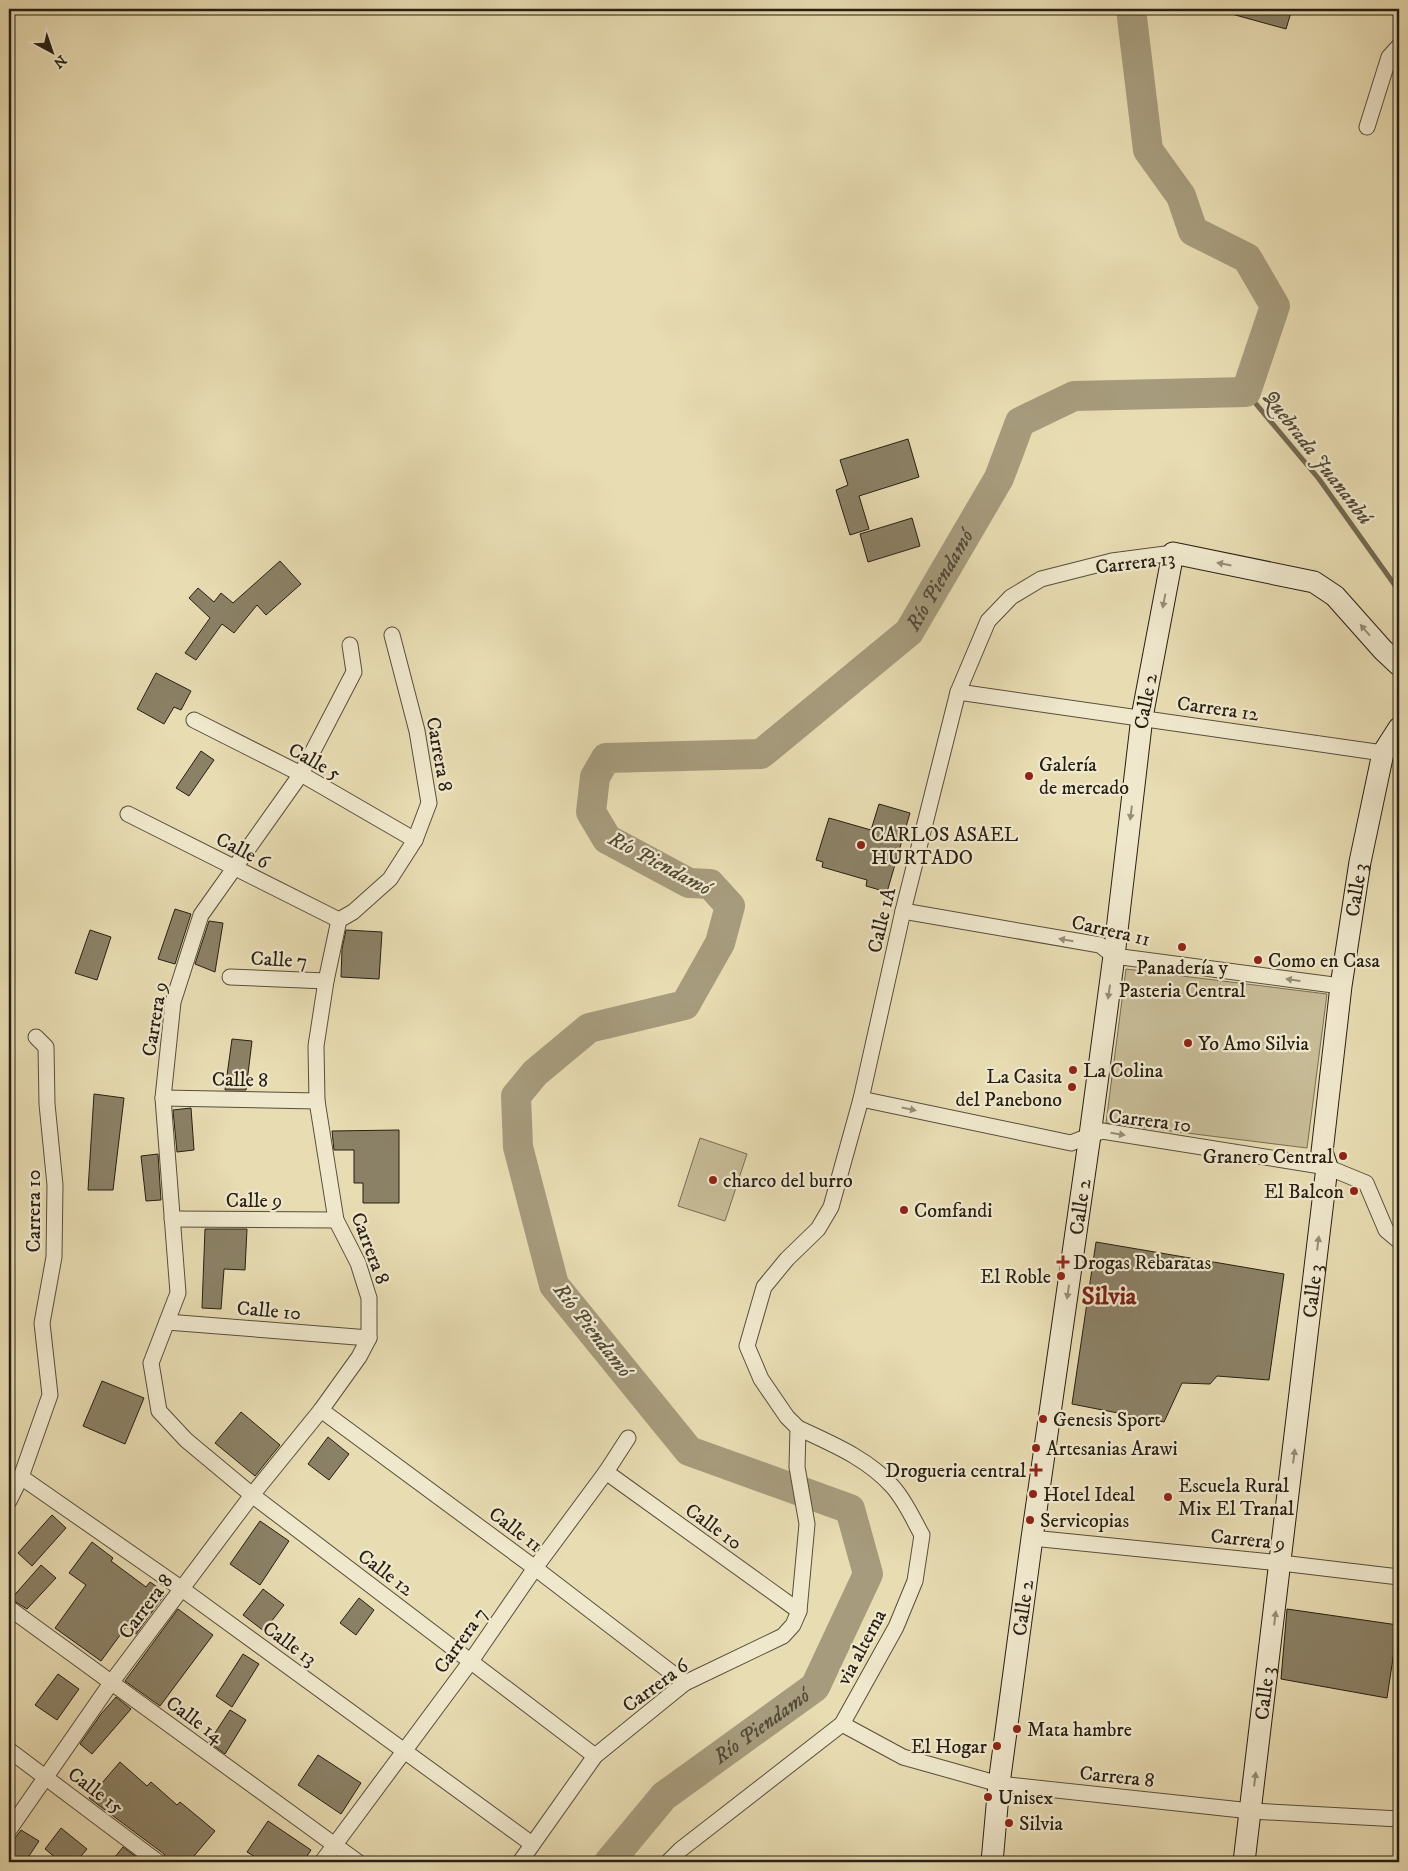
<svg xmlns="http://www.w3.org/2000/svg" width="1408" height="1871" font-family="'IM FELL DW Pica',serif">
  <style>
    .green { fill: #c7bc97; stroke: #776d55 }
    .lines { fill: none; stroke-linecap: round; stroke-linejoin: round }
    .stream { stroke: #736952; stroke-width: 5 }
    .river { stroke: #a69b7c; stroke-width: 30 }
    .building { fill: #8b8166; stroke: #271e13 }
    .street-casing { stroke: #574e3b; stroke-width: 17 }
    .secondary-casing { stroke: #271e13; stroke-width: 23 }
    .street { stroke: #f0e8cd; stroke-width: 15 }
    .secondary { stroke: #f0e8cd; stroke-width: 21 }
    .oneway { fill: #968d79 }
    .poi-dot { fill: #8f2418; stroke: #f0e8cd; stroke-width: 2 }
    .labels { text-anchor: middle; stroke-width: 4.5; stroke-linejoin: round; paint-order: stroke }
    .street-label { font-size: 20px; fill: #271e13; stroke: #f0e8cd }
    .poi-label { font-size: 20px; fill: #271e13; stroke: #f0e8cd; text-anchor: start }
    .water-label { font-size: 21px; font-style: italic; fill: #534a38; stroke: #f0e8cd }
    .district-label { font-size: 25px; font-weight: bold; fill: #7a1f14; stroke: #f0e8cd }
  </style>
  <rect width="100%" height="100%" fill="#e8dcb2"/>
  <filter id="stains"><feTurbulence type="fractalNoise" baseFrequency=".004" numOctaves="4"/><feColorMatrix values="0 0 0 0 .2 0 0 0 0 .09 0 0 0 0 .02 0 0 0 .5 -.17"/></filter>
  <radialGradient id="worn" r=".72"><stop offset=".6" stop-color="#630" stop-opacity="0"/><stop offset="1" stop-color="#630" stop-opacity=".3"/></radialGradient>
  <g class="green">
    <polygon points="1126,969 1327,994 1307,1148 1106,1123"/>
    <polygon points="700,1138 747,1154 725,1221 678,1206"/>
  </g>
  <g class="lines">
    <polyline class="stream" points="1246,392 1319,479 1399,591"/>
    <path class="river" id="s1" d="M609 1862 664 1796 815 1687 868 1574 850 1509 689 1451 554 1285 518 1147 516 1096 535 1073 589 1028 685 1005 720 943 730 906 710 884 689 883 607 839 591 812 595 777 606 758 761 754 909 632 999 478 1020 422 1074 396 1246 392 1275 306 1247 258 1193 231 1181 196 1148 150 1131 9"/>
  </g>
  <g class="building">
    <polygon points="1229,9 1292,9 1286,29 1228,13"/>
    <polygon points="908,439 919,477 859,496 869,529 850,535 836,490 848,485 840,460"/>
    <polygon points="912,518 920,546 868,562 860,534"/>
    <polygon points="280,561 301,584 266,615 257,605 234,633 222,624 196,660 185,653 210,618 189,598 198,588 214,602 221,593 233,603"/>
    <polygon points="156,673 191,691 181,710 174,707 164,724 137,709"/>
    <polygon points="201,751 214,760 189,796 176,788"/>
    <polygon points="879,804 910,813 887,892 866,886 867,880 822,867 823,862 816,860 829,818 871,830"/>
    <polygon points="175,909 191,914 175,964 158,959"/>
    <polygon points="209,921 223,923 215,972 195,964"/>
    <polygon points="90,930 111,937 97,980 75,973"/>
    <polygon points="346,930 382,932 379,979 341,977 342,949"/>
    <polygon points="232,1039 252,1041 246,1090 225,1090"/>
    <polygon points="94,1094 124,1098 113,1190 88,1190"/>
    <polygon points="191,1108 194,1150 177,1152 173,1110"/>
    <polygon points="399,1130 399,1203 363,1203 363,1183 354,1183 354,1150 334,1150 332,1131"/>
    <polygon points="158,1154 161,1200 146,1201 141,1156"/>
    <polygon points="205,1229 247,1229 245,1270 224,1269 221,1309 202,1308"/>
    <polygon points="1096,1242 1284,1274 1269,1380 1217,1376 1210,1384 1182,1383 1164,1422 1072,1404"/>
    <polygon points="102,1381 144,1398 125,1444 83,1426"/>
    <polygon points="241,1412 280,1445 255,1476 215,1443"/>
    <polygon points="328,1437 349,1454 329,1480 308,1464"/>
    <polygon points="52,1515 66,1528 32,1566 18,1553"/>
    <polygon points="260,1521 289,1541 260,1585 230,1564"/>
    <polygon points="92,1542 113,1558 111,1561 146,1587 150,1582 166,1593 136,1634 126,1627 101,1661 55,1628 86,1585 69,1573"/>
    <polygon points="41,1565 56,1578 27,1609 11,1599"/>
    <polygon points="263,1589 284,1605 264,1631 243,1615"/>
    <polygon points="359,1598 374,1610 356,1635 340,1623"/>
    <polygon points="178,1609 213,1635 160,1706 125,1681"/>
    <polygon points="1287,1609 1398,1625 1387,1698 1281,1679"/>
    <polygon points="243,1654 259,1664 232,1707 216,1696"/>
    <polygon points="58,1674 79,1689 57,1720 35,1705"/>
    <polygon points="116,1697 131,1709 92,1754 80,1744 101,1714"/>
    <polygon points="230,1710 246,1720 225,1754 209,1742"/>
    <polygon points="318,1755 361,1783 341,1814 298,1785"/>
    <polygon points="120,1762 147,1786 151,1782 177,1805 180,1802 215,1831 189,1862 167,1862 164,1854 89,1798"/>
    <polygon points="268,1821 311,1850 303,1862 264,1862 247,1852"/>
    <polygon points="61,1828 87,1849 76,1862 61,1862 45,1849"/>
    <polygon points="21,1830 39,1841 25,1862 9,1862 9,1846"/>
    <polygon points="123,1847 143,1862 111,1862"/>
  </g>
  <g class="lines">
    <g class="street-casing">
      <g id="street">
        <polyline points="1367,127 1389,57 1399,46"/>
        <polyline points="350,645 354,672 301,774 201,915 173,1002 163,1098 178,1293 151,1363 159,1411 186,1440 252,1495 595,1756"/>
        <polyline points="958,692 1383,753"/>
        <polyline points="194,720 301,774 415,840"/>
        <polyline points="128,814 339,920"/>
        <polyline points="903,911 1100,945 1114,956 1341,986"/>
        <polyline points="230,977 326,981"/>
        <polyline points="163,1098 317,1101"/>
        <polyline points="861,1099 1071,1143 1102,1131 1327,1167 1366,1183 1386,1230 1399,1241"/>
        <polyline points="172,1219 336,1220"/>
        <polyline points="167,1322 369,1338"/>
        <polyline points="321,1410 535,1568 685,1683"/>
        <polyline points="606,1472 799,1611"/>
        <polyline points="21,1477 182,1589 532,1844"/>
        <polyline points="9,1501 21,1477 50,1395 42,1323 54,1257 55,1185 47,1104 46,1047 36,1037"/>
        <polyline points="1032,1538 1281,1563 1399,1577"/>
        <polyline points="9,1608 358,1862"/>
        <polyline points="842,1724 903,1757 999,1784 1251,1811 1399,1819"/>
        <polyline points="9,1750 158,1862"/>
        <polyline points="9,1830 111,1683 252,1495 321,1410 359,1357 369,1338 369,1298 358,1263 336,1220 317,1101 316,1046 326,981 339,920 353,912 390,879 415,840 429,803 417,731 392,635"/>
        <polyline points="322,1862 471,1661 535,1568 606,1472 628,1438"/>
        <polyline points="520,1862 595,1756 685,1683 783,1636 793,1625 799,1611 807,1524 797,1467 798,1428 787,1417 761,1379 747,1346 764,1287 787,1259 818,1229 831,1207 861,1099 903,911 958,692 988,621 1011,597 1041,579 1112,561 1173,553"/>
        <path d="M668 1862 680 1850 842 1724 896 1627 915 1581 922 1535C913 1519 905 1500 892 1486 867 1458 832 1444 798 1428"/>
      </g>
    </g>
    <g class="secondary-casing">
      <g id="secondary">
        <path id="s2" d="M992 1862 999 1784 1032 1538 1090 1135 1114 956 1142 717 1173 553 1314 582 1335 596 1383 650 1399 665"/>
        <path id="s3" d="M1244 1862 1327 1167 1322 1152 1341 986 1360 862 1383 753 1399 728"/>
      </g>
    </g>
    <use href="#street" class="street"/>
    <use href="#secondary" class="secondary"/>
  </g>
  <defs><path id="oneway-solid" d="M-6-.8H1V-3.2L6.5 0L1 3.2V.8H-6Z" transform="scale(1.25)"/></defs>
  <g class="oneway">
    <use href="#oneway-solid" transform="translate(1224 564) rotate(-169)"/>
    <use href="#oneway-solid" transform="translate(1164 601) rotate(101)"/>
    <use href="#oneway-solid" transform="translate(1365 630) rotate(-131)"/>
    <use href="#oneway-solid" transform="translate(1131 813) rotate(97)"/>
    <use href="#oneway-solid" transform="translate(1066 940) rotate(-170)"/>
    <use href="#oneway-solid" transform="translate(1293 980) rotate(-172)"/>
    <use href="#oneway-solid" transform="translate(1109 992) rotate(98)"/>
    <use href="#oneway-solid" transform="translate(909 1109) rotate(12)"/>
    <use href="#oneway-solid" transform="translate(1118 1134) rotate(9)"/>
    <use href="#oneway-solid" transform="translate(1318 1243) rotate(-83)"/>
    <use href="#oneway-solid" transform="translate(1068 1292) rotate(98)"/>
    <use href="#oneway-solid" transform="translate(1294 1456) rotate(-83)"/>
    <use href="#oneway-solid" transform="translate(1275 1618) rotate(-83)"/>
    <use href="#oneway-solid" transform="translate(1255 1779) rotate(-83)"/>
  </g>
  <g class="poi-dot">
    <circle cx="1029" cy="776" r="5"/>
    <circle cx="861" cy="845" r="5"/>
    <circle cx="1182" cy="947" r="5"/>
    <circle cx="1258" cy="960" r="5"/>
    <circle cx="1188" cy="1043" r="5"/>
    <circle cx="1073" cy="1070" r="5"/>
    <circle cx="1072" cy="1087" r="5"/>
    <circle cx="1343" cy="1156" r="5"/>
    <circle cx="713" cy="1180" r="5"/>
    <circle cx="1354" cy="1191" r="5"/>
    <circle cx="904" cy="1210" r="5"/>
    <path d="M1060.5 1254.5h5v5h5v5h-5v5h-5v-5h-5v-5h5z"/>
    <circle cx="1061" cy="1276" r="5"/>
    <circle cx="1043" cy="1419" r="5"/>
    <circle cx="1036" cy="1448" r="5"/>
    <path d="M1033.5 1462.5h5v5h5v5h-5v5h-5v-5h-5v-5h5z"/>
    <circle cx="1033" cy="1494" r="5"/>
    <circle cx="1168" cy="1497" r="5"/>
    <circle cx="1030" cy="1520" r="5"/>
    <circle cx="1017" cy="1729" r="5"/>
    <circle cx="997" cy="1746" r="5"/>
    <circle cx="988" cy="1797" r="5"/>
    <circle cx="1009" cy="1823" r="5"/>
  </g>
  <g class="labels">
    <g class="street-label">
      <text transform="translate(1135 562) rotate(-7)" y="7">Carrera 13</text>
      <text dy="7" stroke="none"><textPath href="#s2" startOffset="1171">Calle 2</textPath></text>
      <text transform="translate(1218 708) rotate(8)" y="7">Carrera 12</text>
      <text transform="translate(440 754) rotate(80)" y="7">Carrera 8</text>
      <text transform="translate(315 761) rotate(29)" y="7">Calle 5</text>
      <text transform="translate(243 850) rotate(27)" y="7">Calle 6</text>
      <text dy="7" stroke="none"><textPath href="#s3" startOffset="980">Calle 3</textPath></text>
      <text transform="translate(881 920) rotate(-77)" y="7">Calle 1A</text>
      <text transform="translate(1111 930) rotate(13)" y="7">Carrera 11</text>
      <text transform="translate(279 959) rotate(3)" y="7">Calle 7</text>
      <text transform="translate(154 1019) rotate(-81)" y="7">Carrera 9</text>
      <text transform="translate(240 1079) rotate(1)" y="7">Calle 8</text>
      <text transform="translate(1150 1120) rotate(7)" y="7">Carrera 10</text>
      <text x="254" y="1207">Calle 9</text>
      <text dy="7" stroke="none"><textPath href="#s2" startOffset="661">Calle 2</textPath></text>
      <text transform="translate(33 1211) rotate(-90)" y="7">Carrera 10</text>
      <text transform="translate(371 1248) rotate(69)" y="7">Carrera 8</text>
      <text dy="7" stroke="none"><textPath href="#s3" startOffset="575">Calle 3</textPath></text>
      <text transform="translate(269 1310) rotate(5)" y="7">Calle 10</text>
      <text transform="translate(714 1526) rotate(36)" y="7">Calle 10</text>
      <text transform="translate(516 1529) rotate(37)" y="7">Calle 11</text>
      <text transform="translate(1248 1539) rotate(6)" y="7">Carrera 9</text>
      <text transform="translate(386 1572) rotate(37)" y="7">Calle 12</text>
      <text transform="translate(145 1606) rotate(-53)" y="7">Carrera 8</text>
      <text dy="7" stroke="none"><textPath href="#s2" startOffset="256">Calle 2</textPath></text>
      <text transform="translate(460 1640) rotate(-54)" y="7">Carrera 7</text>
      <text transform="translate(290 1643) rotate(36)" y="7">Calle 13</text>
      <text transform="translate(861 1647) rotate(-62)" y="7">via alterna</text>
      <text transform="translate(655 1685) rotate(-36)" y="7">Carrera 6</text>
      <text dy="7" stroke="none"><textPath href="#s3" startOffset="170">Calle 3</textPath></text>
      <text transform="translate(195 1719) rotate(36)" y="7">Calle 14</text>
      <text transform="translate(1117 1776) rotate(6)" y="7">Carrera 8</text>
      <text transform="translate(96 1790) rotate(37)" y="7">Calle 15</text>
    </g>
    <g class="poi-label">
      <text x="1039" y="771">Galería<tspan x="1039" dy="23">de mercado</tspan></text>
      <text x="871" y="841">CARLOS ASAEL<tspan x="871" dy="23">HURTADO</tspan></text>
      <text x="1268" y="967">Como en Casa</text>
      <text x="1182" y="974" text-anchor="middle">Panadería y<tspan x="1182" dy="23">Pasteria Central</tspan></text>
      <text x="1198" y="1050">Yo Amo Silvia</text>
      <text x="1083" y="1077">La Colina</text>
      <text x="1062" y="1083" text-anchor="end">La Casita<tspan x="1062" dy="23">del Panebono</tspan></text>
      <text x="1333" y="1163" text-anchor="end">Granero Central</text>
      <text x="723" y="1187">charco del burro</text>
      <text x="1344" y="1198" text-anchor="end">El Balcon</text>
      <text x="914" y="1217">Comfandi</text>
      <text x="1073" y="1269">Drogas Rebaratas</text>
      <text x="1051" y="1283" text-anchor="end">El Roble</text>
      <text x="1053" y="1426">Genesis Sport</text>
      <text x="1046" y="1455">Artesanias Arawi</text>
      <text x="1026" y="1477" text-anchor="end">Drogueria central</text>
      <text x="1178" y="1492">Escuela Rural<tspan x="1178" dy="23">Mix El Tranal</tspan></text>
      <text x="1043" y="1501">Hotel Ideal</text>
      <text x="1040" y="1527">Servicopias</text>
      <text x="1027" y="1736">Mata hambre</text>
      <text x="987" y="1753" text-anchor="end">El Hogar</text>
      <text x="998" y="1804">Unisex</text>
      <text x="1019" y="1830">Silvia</text>
    </g>
    <g class="water-label">
      <text transform="translate(1318 457) rotate(52)" y="7">Quebrada Juananbú</text>
      <text dy="7" stroke="none"><textPath href="#s1" startOffset="1991">Río Piendamó</textPath></text>
      <text transform="translate(660 863) rotate(28)" y="7">Río Piendamó</text>
      <text transform="translate(593 1330) rotate(52)" y="7">Río Piendamó</text>
      <text dy="7" stroke="none"><textPath href="#s1" startOffset="206">Río Piendamó</textPath></text>
    </g>
    <g class="district-label">
      <text x="1109" y="1304">Silvia</text>
    </g>
  </g>
  <rect width="1408" height="1871" fill="none" stroke="#e8dcb2" stroke-width="30"/>
  <rect x="10" y="10" width="1388" height="1851" fill="none" stroke="#271e13" stroke-width="2.5"/>
  <rect x="15" y="15" width="1378" height="1841" fill="none" stroke="#271e13"/>
  <g transform="translate(52 52) rotate(140)" stroke="#f0e8cd" stroke-width="4" paint-order="stroke">
  <path d="M0-4L9 19L0 12L-9 19Z" fill="#271e13"/>
  <text y="-8" font-size="14" font-weight="bold" text-anchor="middle" fill="#271e13">N</text>
  </g>
  <rect width="100%" height="100%" filter="url(#stains)"/>
  <rect width="100%" height="100%" fill="url(#worn)"/>
</svg>
